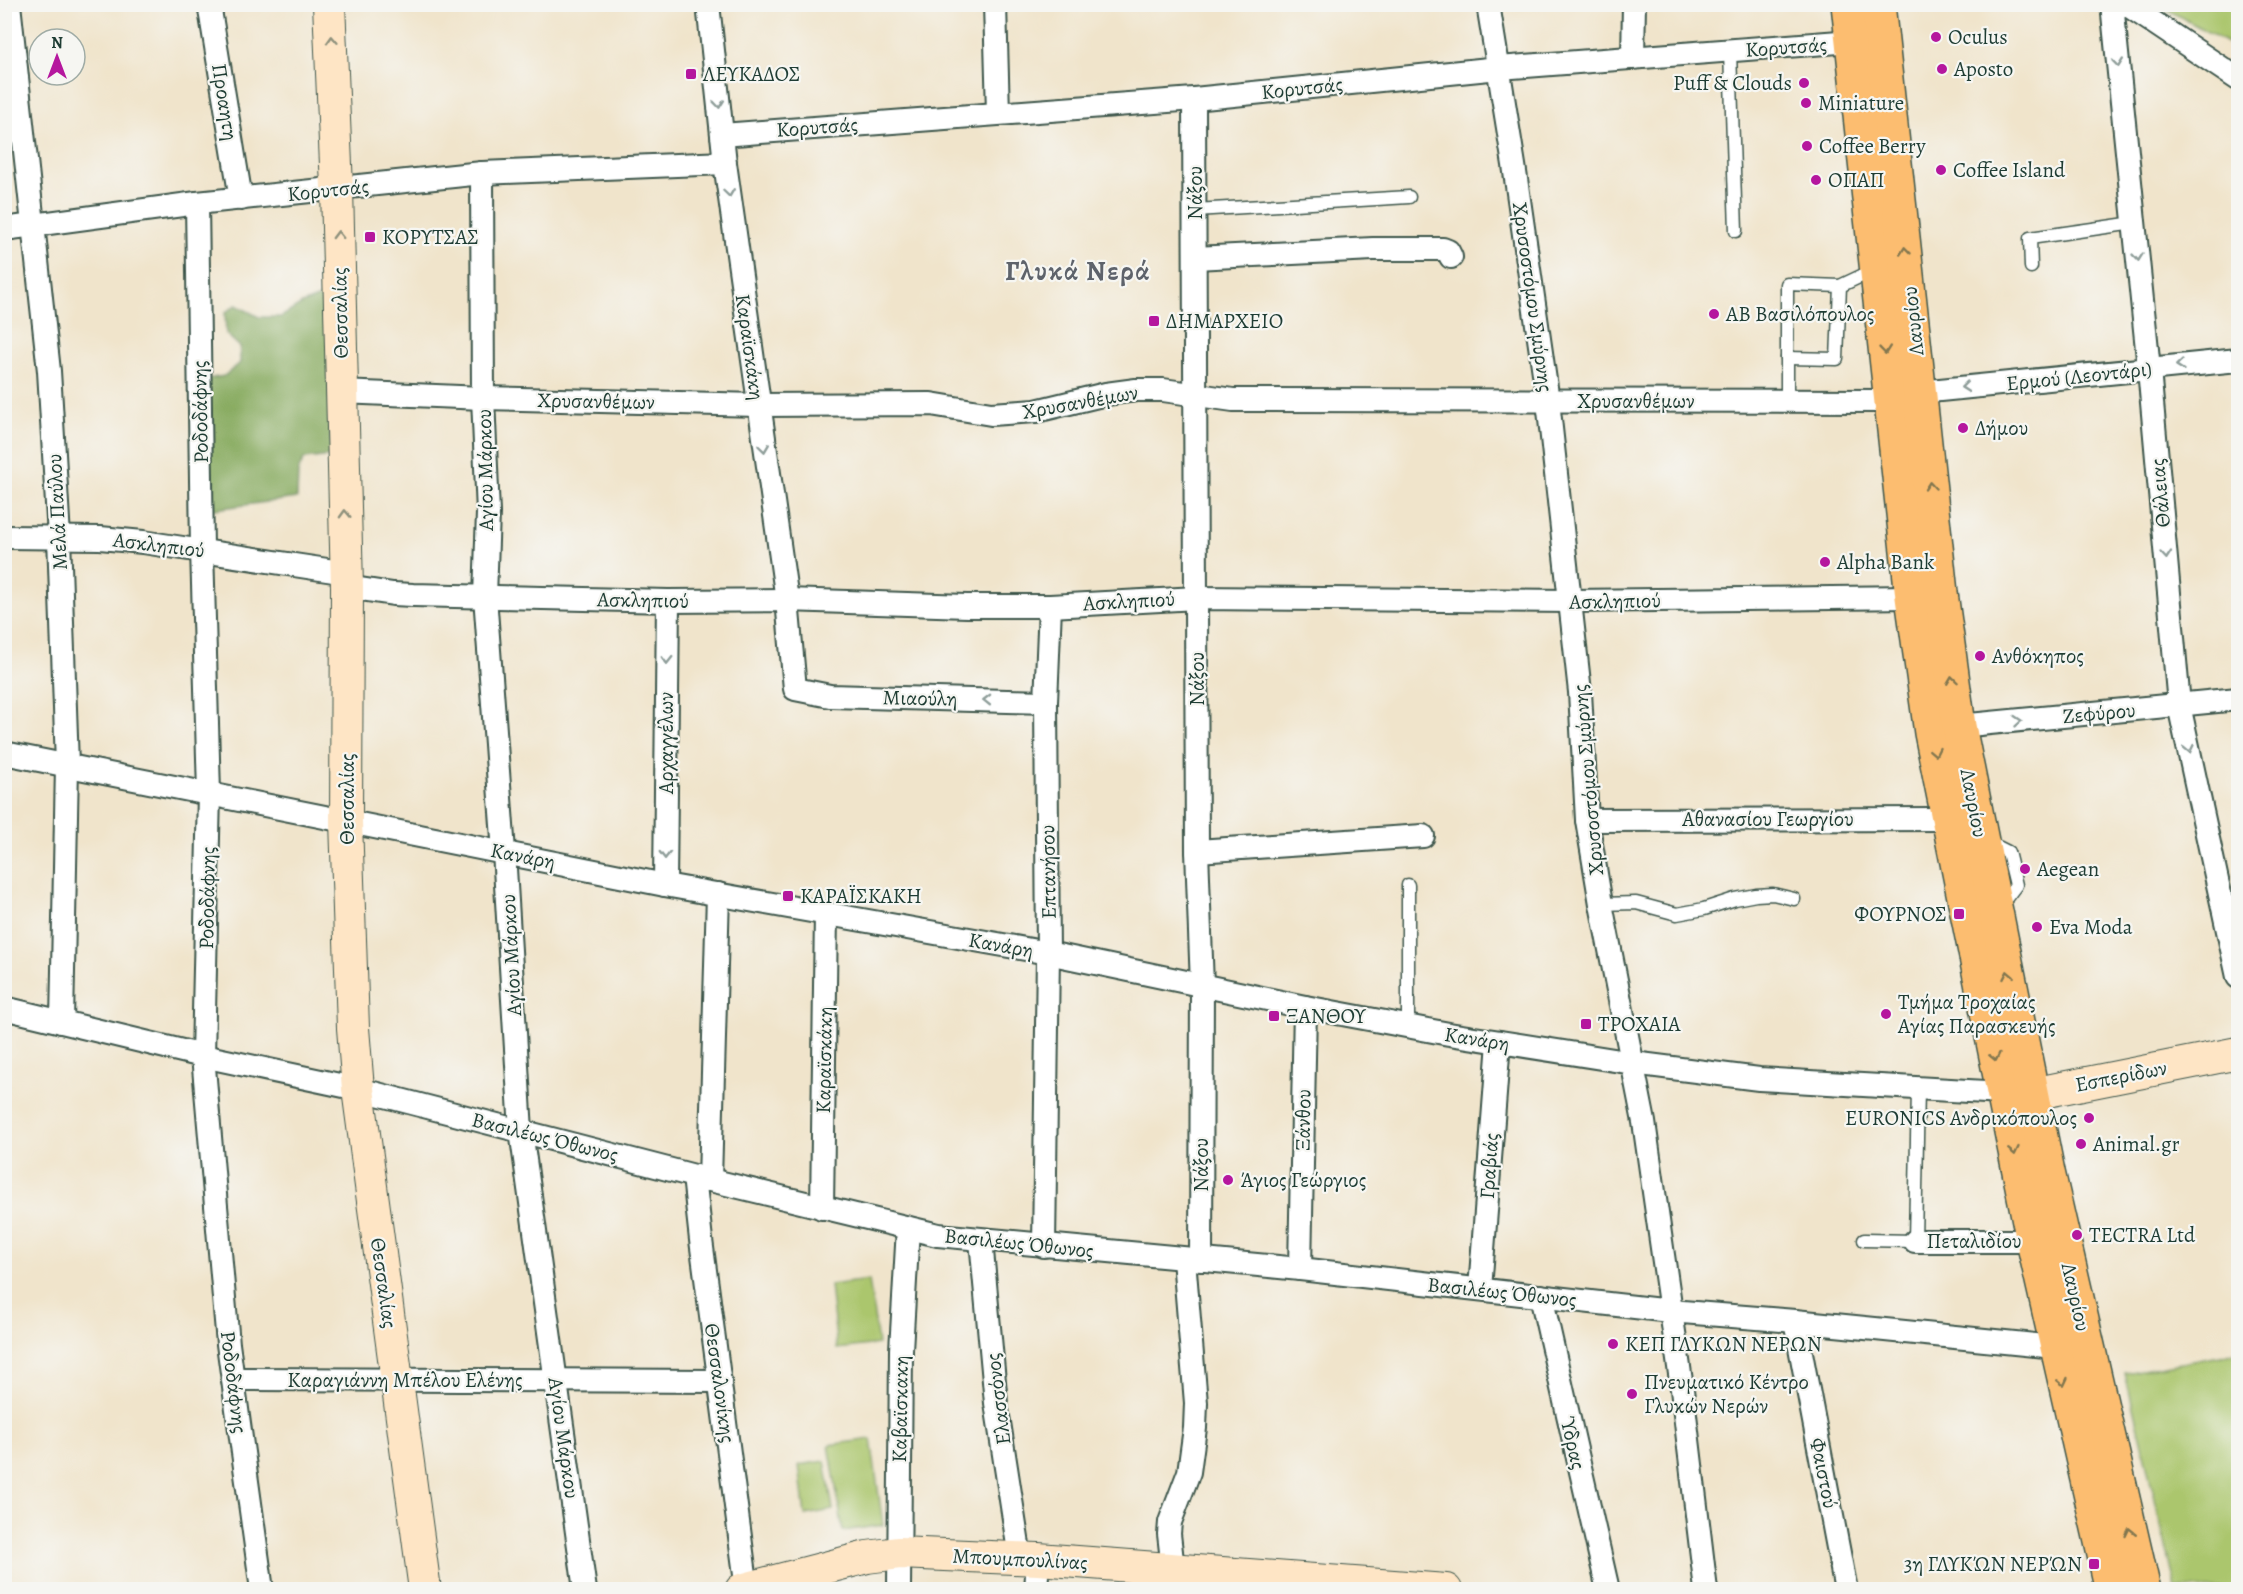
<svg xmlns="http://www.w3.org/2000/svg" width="2243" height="1594" font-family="Alegreya,serif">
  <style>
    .green { fill: #abc66d; stroke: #658250; stroke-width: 1.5 }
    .forest { fill: #88ab60; stroke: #54744a; stroke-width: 1.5 }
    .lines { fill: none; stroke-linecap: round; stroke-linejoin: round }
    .lane-casing { stroke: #3e564b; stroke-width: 15 }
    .street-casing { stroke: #3e564b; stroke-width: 26 }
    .secondary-casing { stroke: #3e564b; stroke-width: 34 }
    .primary-casing { stroke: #3e564b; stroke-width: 36 }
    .lane { stroke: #fff; stroke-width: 12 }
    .street { stroke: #fff; stroke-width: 22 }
    .secondary { stroke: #fee5c5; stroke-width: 32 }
    .primary { stroke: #fcbd6f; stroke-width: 33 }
    .oneway { stroke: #8e917c }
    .oneway2 { stroke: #8f9e9a }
    .oneway3 { stroke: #82774f }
    .poi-dot { fill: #b5179e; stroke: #f6f6f2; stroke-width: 2 }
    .labels { text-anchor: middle; stroke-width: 4.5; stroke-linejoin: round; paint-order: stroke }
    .poi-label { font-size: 21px; fill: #1f3d34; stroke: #f6f6f2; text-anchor: start }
    .street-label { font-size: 21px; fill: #1f3d34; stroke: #f6f6f2 }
    .district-label { font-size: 27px; font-weight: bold; letter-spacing: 1.5px; fill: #5e636b; stroke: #f6f6f2 }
  </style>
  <rect width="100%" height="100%" fill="#f6f6f2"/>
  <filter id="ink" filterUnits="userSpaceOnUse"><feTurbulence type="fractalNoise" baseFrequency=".0167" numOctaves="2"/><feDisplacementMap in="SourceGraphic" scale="12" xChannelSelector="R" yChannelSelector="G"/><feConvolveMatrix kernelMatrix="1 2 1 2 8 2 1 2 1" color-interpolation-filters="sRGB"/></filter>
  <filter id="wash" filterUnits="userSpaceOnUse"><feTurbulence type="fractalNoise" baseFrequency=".008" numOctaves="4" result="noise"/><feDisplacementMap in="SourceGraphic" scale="24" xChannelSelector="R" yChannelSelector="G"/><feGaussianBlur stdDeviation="1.35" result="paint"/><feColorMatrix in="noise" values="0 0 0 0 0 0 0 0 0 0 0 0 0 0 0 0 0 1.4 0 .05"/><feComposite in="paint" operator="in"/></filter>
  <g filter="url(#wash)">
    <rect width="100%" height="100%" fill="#f0e4cb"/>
    <g class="green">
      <polygon points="2159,5 2238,5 2238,49"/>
      <polygon points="869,1280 878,1344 837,1349 830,1285"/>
      <polygon points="2238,1353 2238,1589 2176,1589 2125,1373"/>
      <polygon points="871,1439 883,1525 843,1531 829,1445"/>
      <polygon points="825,1461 833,1510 805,1515 799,1465"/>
    </g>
    <polygon class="forest" points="327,294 331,456 304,459 298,471 297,498 208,510 207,379 224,376 240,363 240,347 226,334 225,313 236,305 259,317 281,317 302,304"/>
  </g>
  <g filter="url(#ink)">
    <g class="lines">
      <g class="lane-casing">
        <g id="lane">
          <polyline points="1730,51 1736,231"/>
          <polyline points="1195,210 1409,197"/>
          <polyline points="2031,267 2030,238 2134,223"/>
          <polyline points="1787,358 1837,359 1840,286"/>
          <polyline points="1787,401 1787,284 1840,286 1876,269"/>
          <polyline points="1986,841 2008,852 2016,885 2000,906"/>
          <polyline points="1408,885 1408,1027"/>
          <polyline points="1601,904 1636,903 1677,914 1704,909 1735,899 1756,895 1773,894 1794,899"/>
          <polyline points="1864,1240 1915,1241 1918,1088"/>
        </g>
      </g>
      <g class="street-casing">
        <g id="street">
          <polyline points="9,4 49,371 59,537 67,765 62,1022"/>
          <polyline points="209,4 241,199"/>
          <polyline points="708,4 725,163 787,600 795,689 830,696 1046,702"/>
          <polyline points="995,4 998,113"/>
          <polyline points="1488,4 1514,165 1548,401 1580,692 1587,820 1601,904 1644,1122 1681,1381 1706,1590"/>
          <polyline points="2112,4 2149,369 2179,705 2238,977"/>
          <polyline points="2126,4 2238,79"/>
          <polyline points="1633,58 1634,4"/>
          <polyline points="1194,99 1197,851 1202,986 1201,1260"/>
          <polyline points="722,135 1194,99 1499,68 1865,40"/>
          <polyline points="482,173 483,398 488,513 485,596 504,852 521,1131 585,1590"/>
          <polyline points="197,203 202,549 209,793 203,1056 228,1344 262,1590"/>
          <polyline points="4,229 197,203 482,173 725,163"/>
          <polyline points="1195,258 1373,249 1443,249 1448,251 1451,257"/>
          <polyline points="341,392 483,398 758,405 931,404 991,414 1036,411 1106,394 1136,390 1163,390 1233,400 1890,401"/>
          <polyline points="1920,392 2238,360"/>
          <polyline points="4,537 100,538 143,542 347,573"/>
          <polyline points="347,587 393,594 413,595 668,601 787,600 967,606 1050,606 1197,598 1571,601 1912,597"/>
          <polyline points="1959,726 2238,699"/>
          <polyline points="4,753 665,885 1048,953 1305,1007 1449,1034 1633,1063 1759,1079 2003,1093"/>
          <polyline points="1587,820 1948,819"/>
          <polyline points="1197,851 1423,836"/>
          <polyline points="665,885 668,601"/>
          <polyline points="4,1008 203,1056 358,1089 710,1180 938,1235 1300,1269 1670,1311 1795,1321 2055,1347"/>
          <polyline points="694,1176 701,1240 747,1590"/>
          <polyline points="710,1180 718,894"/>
          <polyline points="822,1208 826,913"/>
          <polyline points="981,1240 996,1403 1020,1558"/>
          <polyline points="1915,1241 2033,1241"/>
          <polyline points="1044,1246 1048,953 1046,702 1050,606"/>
          <polyline points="1300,1269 1305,1007"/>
          <polyline points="1480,1289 1499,1042"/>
          <polyline points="1541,1296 1608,1590"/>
          <polyline points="1795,1321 1846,1590"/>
          <polyline points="233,1379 720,1381"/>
          <polyline points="1173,1569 1169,1534 1170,1522 1189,1472 1195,1428 1196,1403 1184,1259"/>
          <polyline points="899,1590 901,1350 908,1228"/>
          <polyline points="1036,1590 1038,1559"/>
        </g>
      </g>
      <g class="secondary-casing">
        <g id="secondary">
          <polyline points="329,4 337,188 347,587 346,821 353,1028 358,1089 425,1590"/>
          <polyline points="2007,1093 2032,1094 2238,1053"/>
          <polyline points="741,1590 867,1557 899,1553 1038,1559 1446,1590"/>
        </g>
      </g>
      <g class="primary-casing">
        <g id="primary">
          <polyline points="1848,4 1912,597 1931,733 2033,1241 2112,1590"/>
          <polyline points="1878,4 1941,593 1959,726 2048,1172 2144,1590"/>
        </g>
      </g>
      <use href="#lane" class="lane"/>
      <use href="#street" class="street"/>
      <use href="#secondary" class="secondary"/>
      <use href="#primary" class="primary"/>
    </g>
    <defs><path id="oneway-chevron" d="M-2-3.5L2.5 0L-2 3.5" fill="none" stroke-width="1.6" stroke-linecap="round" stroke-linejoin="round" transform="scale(1.5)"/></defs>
    <g class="oneway">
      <use href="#oneway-chevron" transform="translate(332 40) rotate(-93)"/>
      <use href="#oneway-chevron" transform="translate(338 235) rotate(-91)"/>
      <use href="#oneway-chevron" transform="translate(345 514) rotate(-92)"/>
    </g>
    <g class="oneway2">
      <use href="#oneway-chevron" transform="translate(2118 63) rotate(84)"/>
      <use href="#oneway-chevron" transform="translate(719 104) rotate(84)"/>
      <use href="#oneway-chevron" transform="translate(729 193) rotate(82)"/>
      <use href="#oneway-chevron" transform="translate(2138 257) rotate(84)"/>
      <use href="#oneway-chevron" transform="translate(2180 365) rotate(174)"/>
      <use href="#oneway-chevron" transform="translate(1965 387) rotate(174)"/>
      <use href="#oneway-chevron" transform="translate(764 448) rotate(82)"/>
      <use href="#oneway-chevron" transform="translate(2166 555) rotate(85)"/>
      <use href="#oneway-chevron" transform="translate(667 660) rotate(91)"/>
      <use href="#oneway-chevron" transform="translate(987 700) rotate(-179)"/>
      <use href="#oneway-chevron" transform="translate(2018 721) rotate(-5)"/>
      <use href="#oneway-chevron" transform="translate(2189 749) rotate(78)"/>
      <use href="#oneway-chevron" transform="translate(665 855) rotate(90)"/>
    </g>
    <g class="oneway3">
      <use href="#oneway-chevron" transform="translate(1905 251) rotate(-96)"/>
      <use href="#oneway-chevron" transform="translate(1885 350) rotate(84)"/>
      <use href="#oneway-chevron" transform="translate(1930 486) rotate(-95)"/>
      <use href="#oneway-chevron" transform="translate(1952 680) rotate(-98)"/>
      <use href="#oneway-chevron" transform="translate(1935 752) rotate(79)"/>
      <use href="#oneway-chevron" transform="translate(2008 975) rotate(-101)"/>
      <use href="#oneway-chevron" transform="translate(1995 1057) rotate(78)"/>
      <use href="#oneway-chevron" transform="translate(2014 1151) rotate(78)"/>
      <use href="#oneway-chevron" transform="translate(2063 1382) rotate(77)"/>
      <use href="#oneway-chevron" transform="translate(2130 1532) rotate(-103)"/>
    </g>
  </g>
  <g class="poi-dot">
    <circle cx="1936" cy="37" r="6"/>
    <circle cx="1942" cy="69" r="6"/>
    <rect x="685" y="68" width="12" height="12" rx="3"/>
    <circle cx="1804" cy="83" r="6"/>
    <circle cx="1806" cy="103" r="6"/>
    <circle cx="1807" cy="146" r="6"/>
    <circle cx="1941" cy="170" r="6"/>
    <circle cx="1816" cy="180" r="6"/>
    <rect x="364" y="231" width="12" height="12" rx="3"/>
    <circle cx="1714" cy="314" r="6"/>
    <rect x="1148" y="315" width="12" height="12" rx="3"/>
    <circle cx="1963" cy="428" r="6"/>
    <circle cx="1825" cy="562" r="6"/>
    <circle cx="1980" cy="656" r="6"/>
    <circle cx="2025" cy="869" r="6"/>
    <rect x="782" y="890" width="12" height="12" rx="3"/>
    <rect x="1953" y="908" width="12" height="12" rx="3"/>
    <circle cx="2037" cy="927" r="6"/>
    <circle cx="1886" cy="1014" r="6"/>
    <rect x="1268" y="1010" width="12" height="12" rx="3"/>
    <rect x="1580" y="1018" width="12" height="12" rx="3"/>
    <circle cx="2089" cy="1118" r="6"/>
    <circle cx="2081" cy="1144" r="6"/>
    <circle cx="1228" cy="1180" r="6"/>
    <circle cx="2077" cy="1235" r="6"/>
    <circle cx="1613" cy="1344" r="6"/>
    <circle cx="1632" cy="1394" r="6"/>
    <rect x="2088" y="1558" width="12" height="12" rx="3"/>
  </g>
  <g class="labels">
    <g class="poi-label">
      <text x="1948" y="44">Oculus</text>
      <text x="1954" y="76">Aposto</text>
      <text x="703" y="81">ΛΕΥΚΑΔΟΣ</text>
      <text x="1792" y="90" text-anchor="end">Puff &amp; Clouds</text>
      <text x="1818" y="110">Miniature</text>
      <text x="1819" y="153">Coffee Berry</text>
      <text x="1953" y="177">Coffee Island</text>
      <text x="1828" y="187">ΟΠΑΠ</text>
      <text x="382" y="244">ΚΟΡΥΤΣΑΣ</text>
      <text x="1726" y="321">ΑΒ Βασιλόπουλος</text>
      <text x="1166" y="328">ΔΗΜΑΡΧΕΙΟ</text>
      <text x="1975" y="435">Δήμου</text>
      <text x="1837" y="569">Alpha Bank</text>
      <text x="1992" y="663">Ανθόκηπος</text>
      <text x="2037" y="876">Aegean</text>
      <text x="800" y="903">ΚΑΡΑΪΣΚΑΚΗ</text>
      <text x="1947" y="921" text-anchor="end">ΦΟΥΡΝΟΣ</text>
      <text x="2049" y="934">Eva Moda</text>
      <text x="1898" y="1009">Τμήμα Τροχαίας<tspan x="1898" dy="24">Αγίας Παρασκευής</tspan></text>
      <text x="1286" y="1023">ΞΑΝΘΟΥ</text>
      <text x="1598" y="1031">ΤΡΟΧΑΙΑ</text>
      <text x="2077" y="1125" text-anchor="end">EURONICS Ανδρικόπουλος</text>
      <text x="2093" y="1151">Animal.gr</text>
      <text x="1240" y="1187">Άγιος Γεώργιος</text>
      <text x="2089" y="1242">TECTRA Ltd</text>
      <text x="1625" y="1351">ΚΕΠ ΓΛΥΚΩΝ ΝΕΡΩΝ</text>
      <text x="1644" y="1389">Πνευματικό Κέντρο<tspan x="1644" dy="24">Γλυκών Νερών</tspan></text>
      <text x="2082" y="1571" text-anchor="end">3η ΓΛΥΚΏΝ ΝΕΡΏΝ</text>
    </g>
    <g class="street-label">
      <text transform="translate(1786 47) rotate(-4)" y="7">Κορυτσάς</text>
      <text transform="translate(1302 88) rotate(-6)" y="7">Κορυτσάς</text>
      <text transform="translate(225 102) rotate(81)" y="7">Προαητη</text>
      <text transform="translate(817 127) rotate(-4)" y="7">Κορυτσάς</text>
      <text transform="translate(328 190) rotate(-6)" y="7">Κορυτσάς</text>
      <text transform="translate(1195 193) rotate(-90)" y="7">Νάξου</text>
      <text transform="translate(1533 297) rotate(82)" y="7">Χρυσοστόμου Σμύρνης</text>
      <text transform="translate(340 313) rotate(-91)" y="7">Θεσσαλίας</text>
      <text transform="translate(1913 321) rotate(-96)" y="7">Λαυρίου</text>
      <text transform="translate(750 347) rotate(82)" y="7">Καραϊσκάκη</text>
      <text transform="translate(2079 376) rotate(-6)" y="7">Ερμού (Λεοντάρι)</text>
      <text transform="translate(596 401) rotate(1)" y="7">Χρυσανθέμων</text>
      <text x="1636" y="408">Χρυσανθέμων</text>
      <text transform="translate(1080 402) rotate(-10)" y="7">Χρυσανθέμων</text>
      <text transform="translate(200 412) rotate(-91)" y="7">Ροδοδάφνης</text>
      <text transform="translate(485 470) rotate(-91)" y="7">Αγίου Μάρκου</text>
      <text transform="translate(2160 493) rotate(-95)" y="7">Θάλειας</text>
      <text transform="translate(57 512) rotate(-93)" y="7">Μελά Παύλου</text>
      <text transform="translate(159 545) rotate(7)" y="7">Ασκληπιού</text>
      <text transform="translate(643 600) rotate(1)" y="7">Ασκληπιού</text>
      <text transform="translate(1129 601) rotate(-3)" y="7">Ασκληπιού</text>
      <text transform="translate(1615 601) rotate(-1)" y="7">Ασκληπιού</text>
      <text transform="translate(1197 679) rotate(-90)" y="7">Νάξου</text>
      <text transform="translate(920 698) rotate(1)" y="7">Μιαούλη</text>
      <text transform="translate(2099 713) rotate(-5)" y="7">Ζεφύρου</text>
      <text transform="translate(666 743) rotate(-90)" y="7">Αρχαγγέλων</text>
      <text transform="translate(1588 780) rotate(-95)" y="7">Χρυσοστόμου Σμύρνης</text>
      <text transform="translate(347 799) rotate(-90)" y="7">Θεσσαλίας</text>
      <text transform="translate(1974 803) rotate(79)" y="7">Λαυρίου</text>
      <text x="1768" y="826">Αθανασίου Γεωργίου</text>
      <text transform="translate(523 856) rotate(11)" y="7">Κανάρη</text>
      <text transform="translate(1048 872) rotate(-91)" y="7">Επτανήσου</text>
      <text transform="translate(207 898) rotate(-89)" y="7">Ροδοδάφνης</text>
      <text transform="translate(1001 945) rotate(10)" y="7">Κανάρη</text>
      <text transform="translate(511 955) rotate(-93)" y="7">Αγίου Μάρκου</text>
      <text transform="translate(1477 1039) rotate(9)" y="7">Κανάρη</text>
      <text transform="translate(824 1060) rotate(-89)" y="7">Καραϊσκάκη</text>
      <text transform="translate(2121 1076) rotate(-11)" y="7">Εσπερίδων</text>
      <text transform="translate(1303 1120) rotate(-89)" y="7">Ξάνθου</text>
      <text transform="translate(545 1137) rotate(14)" y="7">Βασιλέως Όθωνος</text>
      <text transform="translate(1201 1165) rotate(-90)" y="7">Νάξου</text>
      <text transform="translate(1489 1166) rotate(-86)" y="7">Γραβιάς</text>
      <text x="1974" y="1248">Πεταλιδίου</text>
      <text transform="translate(1019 1243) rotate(6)" y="7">Βασιλέως Όθωνος</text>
      <text transform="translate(384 1283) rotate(82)" y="7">Θεσσαλίας</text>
      <text transform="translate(1502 1292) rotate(6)" y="7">Βασιλέως Όθωνος</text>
      <text transform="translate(2076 1297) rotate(77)" y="7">Λαυρίου</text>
      <text x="405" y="1387">Καραγιάννη Μπέλου Ελένης</text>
      <text transform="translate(234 1382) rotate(83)" y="7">Ροδοδάφνης</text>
      <text transform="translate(720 1383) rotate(82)" y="7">Θεσσαλονίκης</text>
      <text transform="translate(998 1399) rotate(-97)" y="7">Ελασσόνος</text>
      <text transform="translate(900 1409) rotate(-89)" y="7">Καβαϊσκακη</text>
      <text transform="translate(564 1438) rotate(82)" y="7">Αγίου Μάρκου</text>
      <text transform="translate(1573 1443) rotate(77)" y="7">Ύδρας</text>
      <text transform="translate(1824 1473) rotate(79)" y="7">Φαιστού</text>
      <text transform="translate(1020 1559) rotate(3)" y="7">Μπουμπουλίνας</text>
    </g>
    <g class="district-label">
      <text x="1078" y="280">Γλυκά Νερά</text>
    </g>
  </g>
  <rect width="2243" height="1594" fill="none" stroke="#f6f6f2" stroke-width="24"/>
  <g transform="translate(57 57)"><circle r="28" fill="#f6f6f2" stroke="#a0aca6" stroke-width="1.5"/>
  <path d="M0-4.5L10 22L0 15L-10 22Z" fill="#b5179e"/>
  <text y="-9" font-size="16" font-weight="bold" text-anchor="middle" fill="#1f3d34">N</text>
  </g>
</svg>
